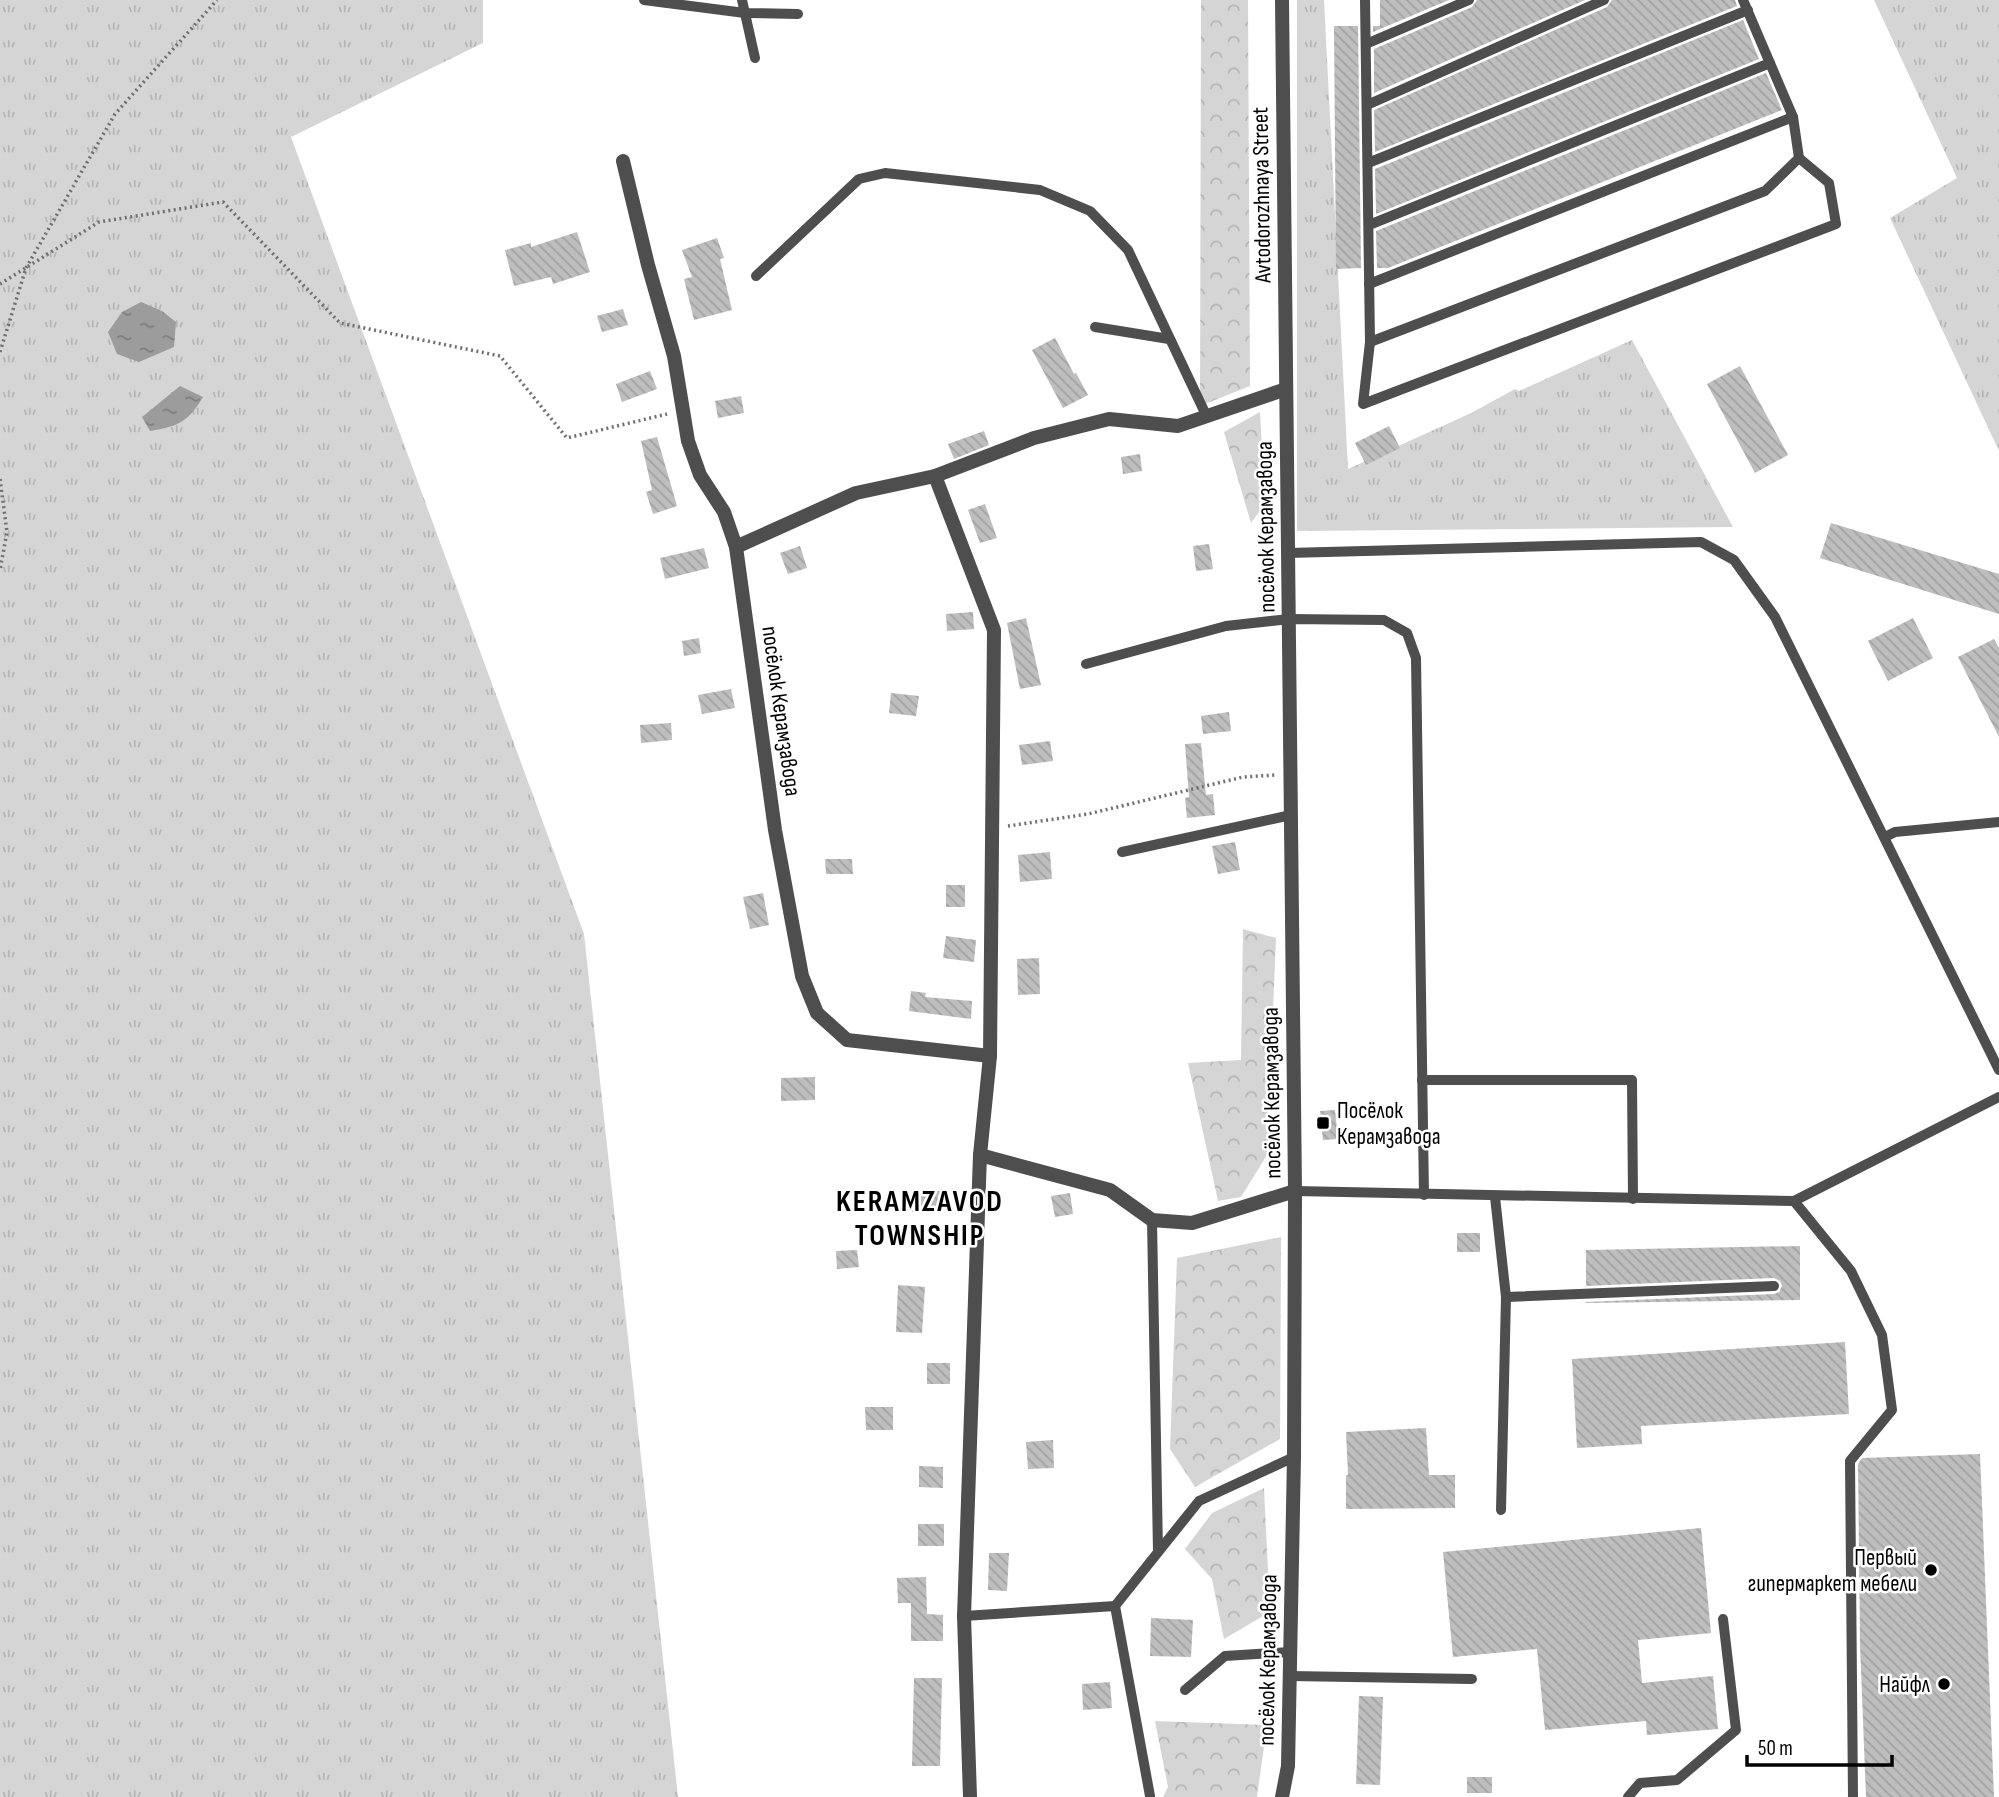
<svg xmlns="http://www.w3.org/2000/svg" width="1999" height="1797" font-family="'Sofia Sans Condensed',sans-serif">
  <style>
    .grass { fill: url(#grass-tufts) }
    .forest { fill: url(#forest-crowns) }
    .water { fill: url(#water-ripples) }
    .building { fill: url(#building-back-hatch) }
    .lines { fill: none; stroke-linecap: round; stroke-linejoin: round }
    .path { stroke: #707070; stroke-width: 3.5; stroke-dasharray: 2 3.5; stroke-linecap: butt }
    .lane { stroke: #4e4e4e; stroke-width: 10 }
    .street { stroke: #4e4e4e; stroke-width: 14 }
    .poi-dot { fill: #000; stroke: #fff; stroke-width: 2.5 }
    .labels { text-anchor: middle; stroke-width: 5; stroke-linejoin: round; paint-order: stroke }
    .street-label { font-size: 23px; fill: #000; stroke: #fff }
    .poi-label { font-size: 23px; fill: #000; stroke: #fff; text-anchor: end }
    .district-label { font-size: 30px; font-weight: bold; letter-spacing: 2px; fill: #000; stroke: #fff }
  </style>
  <defs>
    <pattern id="grass-tufts" width="24" height="20" patternUnits="userSpaceOnUse" patternTransform="scale(1.75)"><rect width="24" height="20" fill="#d5d5d5"/><path d="M3 7l-1-3M5 7V3M7 7l1-3M15 17l-1-3M17 17v-4M19 17l1-3" fill="none" stroke="#b5b5b5"/></pattern>
    <pattern id="forest-crowns" width="20" height="18" patternUnits="userSpaceOnUse" patternTransform="scale(1.75)"><rect width="20" height="18" fill="#d5d5d5"/><path d="M2 6a3 3 0 1 1 6 0M12 15a3 3 0 1 1 6 0" fill="none" stroke="#b5b5b5"/></pattern>
    <pattern id="water-ripples" width="26" height="14" patternUnits="userSpaceOnUse" patternTransform="scale(1.75)"><rect width="26" height="14" fill="#9c9c9c"/><path d="M2 4q2-2 4 0t4 0M15 11q2-2 4 0t4 0" fill="none" stroke="#7d7d7d"/></pattern>
    <pattern id="building-back-hatch" width="6" height="6" patternUnits="userSpaceOnUse" patternTransform="scale(1.75)"><rect width="6" height="6" fill="#bebebe"/><path d="M-1 5l2 2M0 0l6 6M5-1l2 2" fill="none" stroke="#a2a2a2"/></pattern>
  </defs>
  <rect width="100%" height="100%" fill="#fff"/>
  <g class="grass">
    <polygon points="0,0 483,0 483,43 291,137 584,934 678,1797 0,1797"/>
    <polygon points="1297,0 1324,0 1348,469 1471,413 1515,389 1519,391 1632,340 1733,527 1297,531"/>
    <polygon points="1874,0 1999,0 1999,451 1890,218 1957,178"/>
  </g>
  <g class="forest">
    <polygon points="1201,0 1248,0 1250,386 1200,406"/>
    <polygon points="1260,412 1265,504 1251,523 1224,432"/>
    <polygon points="1243,929 1276,938 1267,1155 1241,1197 1218,1201 1188,1063 1241,1060"/>
    <polygon points="1281,1237 1280,1439 1195,1487 1170,1449 1177,1258"/>
    <polygon points="1264,1488 1270,1612 1224,1639 1212,1579 1185,1549 1212,1513"/>
    <polygon points="1155,1721 1267,1725 1257,1797 1163,1797 1168,1787"/>
  </g>
  <g class="water">
    <polygon points="141,302 162,311 176,322 174,347 139,362 117,354 108,332 122,312"/>
    <path d="M180 386 203 397C188 422 179 426 150 431L142 417Z"/>
  </g>
  <g class="building">
    <polygon points="1380,0 1449,0 1373,32 1373,26 1380,26"/>
    <polygon points="1477,0 1585,0 1374,93 1374,49 1472,7"/>
    <polygon points="1612,0 1735,0 1737,6 1375,152 1374,110 1607,7"/>
    <polygon points="1743,20 1759,59 1376,214 1375,169"/>
    <polygon points="1334,26 1358,26 1361,268 1336,269"/>
    <polygon points="1766,73 1782,110 1388,268 1377,268 1376,231"/>
    <polygon points="577,232 590,272 553,284 551,277 514,286 505,250 531,243 531,247"/>
    <polygon points="717,238 724,258 720,259 732,310 694,320 684,279 692,277 682,250"/>
    <polygon points="623,309 628,325 602,332 597,316"/>
    <polygon points="1055,338 1074,374 1076,373 1088,395 1063,408 1032,350"/>
    <polygon points="1740,366 1788,455 1755,473 1707,384"/>
    <polygon points="650,371 657,389 622,402 616,384"/>
    <polygon points="741,396 744,413 718,418 715,401"/>
    <polygon points="1389,426 1400,448 1366,465 1355,443"/>
    <polygon points="984,431 989,445 954,459 948,444"/>
    <polygon points="657,437 677,506 653,514 646,492 652,490 641,441"/>
    <polygon points="1140,454 1142,471 1123,474 1121,457"/>
    <polygon points="985,504 997,538 980,543 968,510"/>
    <polygon points="1831,523 1999,574 1999,614 1820,558"/>
    <polygon points="1209,544 1213,569 1196,571 1193,546"/>
    <polygon points="800,546 807,568 788,574 780,553"/>
    <polygon points="704,548 709,568 665,579 660,558"/>
    <polygon points="973,612 974,629 947,631 946,614"/>
    <polygon points="1026,618 1041,685 1020,689 1007,623"/>
    <polygon points="1913,618 1933,658 1888,681 1868,641"/>
    <polygon points="699,638 701,653 684,656 682,641"/>
    <polygon points="1994,639 1999,648 1999,737 1958,657"/>
    <polygon points="731,689 735,708 702,714 698,695"/>
    <polygon points="891,693 919,696 916,716 889,713"/>
    <polygon points="1229,712 1231,731 1203,734 1201,716"/>
    <polygon points="671,723 672,740 641,743 640,725"/>
    <polygon points="1050,741 1053,761 1022,765 1019,745"/>
    <polygon points="1201,743 1206,795 1213,794 1215,815 1187,818 1185,798 1189,797 1185,744"/>
    <polygon points="1235,842 1240,870 1218,874 1212,846"/>
    <polygon points="1050,852 1052,879 1020,882 1018,855"/>
    <polygon points="825,859 852,859 853,874 826,874"/>
    <rect x="946" y="885" width="19" height="22"/>
    <polygon points="763,893 769,925 750,929 743,897"/>
    <polygon points="946,936 976,940 974,962 943,958"/>
    <polygon points="1039,958 1040,994 1018,995 1017,959"/>
    <polygon points="911,991 926,993 925,997 972,1001 971,1019 909,1011"/>
    <polygon points="815,1077 815,1100 781,1101 781,1078"/>
    <polygon points="1335,1110 1338,1139 1323,1140 1320,1111"/>
    <polygon points="944,1190 947,1206 912,1212 910,1196"/>
    <polygon points="1070,1193 1073,1214 1055,1217 1051,1196"/>
    <rect x="1457" y="1233" width="23" height="19"/>
    <polygon points="1800,1246 1800,1300 1586,1303 1586,1302 1774,1294 1779,1292 1782,1286 1780,1281 1774,1278 1586,1286 1586,1250"/>
    <polygon points="857,1250 859,1267 837,1269 836,1251"/>
    <polygon points="898,1285 925,1287 922,1333 896,1332"/>
    <polygon points="1845,1342 1849,1414 1641,1426 1642,1444 1577,1448 1572,1359"/>
    <rect x="927" y="1363" width="23" height="21"/>
    <polygon points="865,1407 893,1407 893,1430 866,1430"/>
    <polygon points="1426,1428 1429,1475 1455,1475 1455,1508 1346,1509 1346,1475 1348,1475 1346,1432"/>
    <polygon points="1053,1440 1054,1468 1028,1469 1026,1442"/>
    <polygon points="1980,1454 1994,1797 1866,1797 1860,1644 1858,1464 1862,1458"/>
    <polygon points="919,1466 943,1467 943,1488 919,1487"/>
    <rect x="918" y="1524" width="26" height="22"/>
    <polygon points="1701,1528 1711,1633 1638,1640 1642,1683 1713,1676 1718,1729 1647,1735 1646,1721 1545,1730 1537,1649 1453,1657 1443,1552"/>
    <polygon points="989,1553 1009,1553 1007,1591 988,1590"/>
    <polygon points="926,1577 927,1614 943,1615 943,1641 911,1641 911,1603 898,1603 897,1578"/>
    <polygon points="1151,1618 1193,1620 1191,1657 1150,1656"/>
    <polygon points="914,1678 942,1678 940,1766 912,1766"/>
    <polygon points="1110,1682 1112,1708 1083,1710 1082,1684"/>
    <polygon points="1359,1696 1383,1697 1380,1785 1356,1784"/>
    <rect x="1467" y="1777" width="25" height="16"/>
  </g>
  <g class="lines">
    <g class="path">
      <polyline points="0,284 99,222 223,202 340,323 500,356 567,438 667,414"/>
      <polyline points="0,352 26,268 115,114 217,0"/>
      <polyline points="0,479 7,532 0,570"/>
      <polyline points="1008,826 1088,814 1243,777 1275,775"/>
    </g>
    <g class="lane">
      <polyline points="644,0 745,13 798,14"/>
      <polyline points="742,0 755,58"/>
      <polyline points="1365,0 1370,342 1765,191 1799,158 1793,117 1743,0"/>
      <polyline points="1366,44 1469,0"/>
      <polyline points="1367,105 1604,0"/>
      <polyline points="1368,163 1748,10"/>
      <polyline points="1369,225 1770,63"/>
      <polyline points="756,276 859,179 885,173 1040,190 1090,211 1128,250 1207,417"/>
      <polyline points="1369,284 1793,117"/>
      <polyline points="1095,327 1169,339"/>
      <polyline points="1370,342 1363,404 1836,224 1829,183 1799,158"/>
      <polyline points="1288,553 1701,542 1734,560 1775,617 1999,1070"/>
      <polyline points="1086,664 1226,626 1289,619 1384,620 1407,633 1416,658 1424,1195"/>
      <polyline points="1885,837 1895,832 1999,822"/>
      <polyline points="1122,852 1291,815"/>
      <polyline points="1422,1080 1632,1080 1633,1199"/>
      <polyline points="1295,1191 1794,1201 1999,1097"/>
      <polyline points="1495,1197 1506,1297 1501,1510"/>
      <polyline points="1794,1201 1851,1271 1882,1335 1892,1410 1850,1461 1853,1797"/>
      <polyline points="1152,1220 1158,1552"/>
      <polyline points="1506,1297 1774,1286"/>
      <polyline points="1115,1606 1150,1796"/>
      <polyline points="964,1616 1115,1606 1199,1501 1294,1457"/>
      <polyline points="1290,1676 1472,1679"/>
      <polyline points="1185,1690 1225,1656 1290,1652"/>
      <polyline points="1628,1797 1640,1783 1677,1780 1736,1730 1723,1619"/>
    </g>
    <g class="street">
      <polyline points="623,161 648,265 674,356 688,441 700,475 724,512 736,547 775,830 802,976 817,1013 847,1040 990,1056"/>
      <polyline points="935,476 994,630 990,1056 980,1155 964,1616 970,1797"/>
      <polyline points="736,547 856,493 935,476 1034,438 1109,419 1178,426 1286,389"/>
      <polyline points="980,1155 1110,1190 1152,1220 1192,1223 1295,1191"/>
      <polyline points="1282,1797 1288,1766 1294,1457 1295,1191 1282,0"/>
    </g>
  </g>
  <g class="poi-dot">
    <rect x="1316" y="1116" width="14" height="14" rx="3.5"/>
    <circle cx="1931" cy="1570" r="7"/>
    <circle cx="1944" cy="1684" r="7"/>
  </g>
  <g class="labels">
    <g class="street-label">
      <text transform="translate(1261 195) rotate(-91)" y="8">Avtodorozhnaya Street</text>
      <text transform="translate(1265 527) rotate(-91)" y="8">посёлок Керамзавода</text>
      <text transform="translate(782 711) rotate(82)" y="8">посёлок Керамзавода</text>
      <text transform="translate(1271 1093) rotate(-91)" y="8">посёлок Керамзавода</text>
      <text transform="translate(1267 1660) rotate(-89)" y="8">посёлок Керамзавода</text>
    </g>
    <g class="poi-label">
      <text x="1337" y="1118" text-anchor="start">Посёлок<tspan x="1337" dy="26">Керамзавода</tspan></text>
      <text x="1917" y="1565">Первый<tspan x="1917" dy="26">гипермаркет мебели</tspan></text>
      <text x="1930" y="1692">Найфл</text>
    </g>
    <g class="district-label">
      <text x="920" y="1211">KERAMZAVOD<tspan x="920" dy="34">TOWNSHIP</tspan></text>
    </g>
  </g>
  <path d="M1747 1755v10h145v-10" fill="none" stroke="#000000" stroke-width="3.5"/>
  <text x="1758" y="1755" font-size="21" fill="#000000" stroke="#ffffff" stroke-width="5" paint-order="stroke">50 m</text>
</svg>
